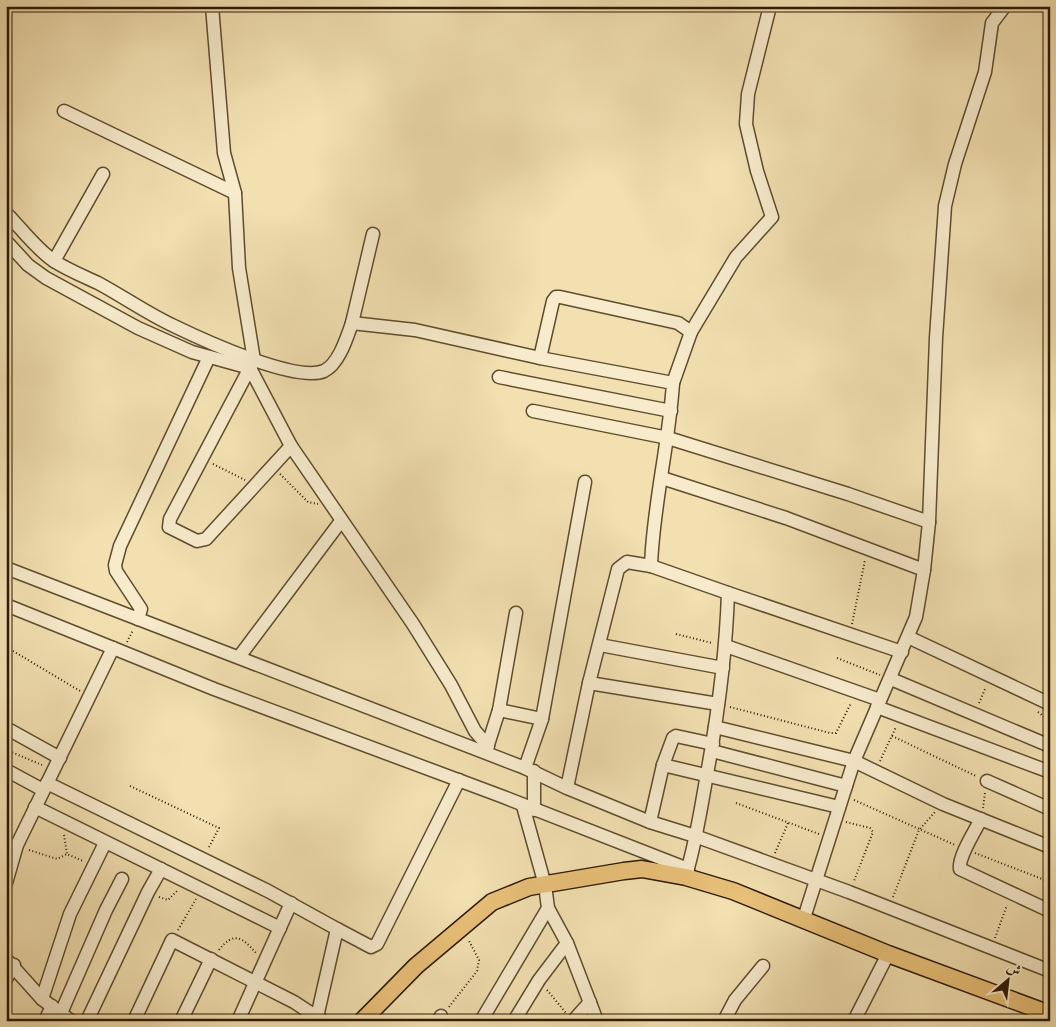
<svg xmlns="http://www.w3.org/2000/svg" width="1056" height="1027" font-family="Cardo,Amiri,serif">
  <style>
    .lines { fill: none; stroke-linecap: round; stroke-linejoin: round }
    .minor-casing { stroke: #5e4c2e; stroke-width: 15 }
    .major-casing { stroke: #2d1a02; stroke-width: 19 }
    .path { stroke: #2d1a02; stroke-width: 2; stroke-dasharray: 1 2.5; stroke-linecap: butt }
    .minor { stroke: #f7ebcc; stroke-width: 12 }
    .major { stroke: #e9c078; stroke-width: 16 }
  </style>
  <rect width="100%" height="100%" fill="#f2e0b1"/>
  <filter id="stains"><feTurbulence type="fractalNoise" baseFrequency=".004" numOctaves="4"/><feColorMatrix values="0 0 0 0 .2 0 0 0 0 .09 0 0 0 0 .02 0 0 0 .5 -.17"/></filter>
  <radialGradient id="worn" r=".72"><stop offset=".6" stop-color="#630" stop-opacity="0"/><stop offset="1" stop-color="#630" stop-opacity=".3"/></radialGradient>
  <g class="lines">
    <g class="minor-casing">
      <g id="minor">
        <polyline points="212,6 224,153 235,193 239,268 254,360 170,519 169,527 197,541 206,539 291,446 413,624 451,685 475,731 488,746"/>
        <polyline points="64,111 235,193"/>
        <path d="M6 213C21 228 36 249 54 261 68 270 83 276 98 283 124 297 148 314 174 326 203 340 296 383 324 371 339 364 347 337 352 323L415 330 540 358 673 383C669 445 653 505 651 566"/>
        <polyline points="6,241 28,265 46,278 138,328 192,352 250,368 291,446"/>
        <polyline points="54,261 103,174"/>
        <polyline points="352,323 373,234"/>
        <polyline points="691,332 736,257 772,217 757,171 746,124 748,94 770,6"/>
        <polyline points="540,358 553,301 556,297 560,297 678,323 691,332 673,383"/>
        <polyline points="499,377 671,411"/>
        <polyline points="533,411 668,438 848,494 929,522"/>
        <polyline points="662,478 786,518 924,570 916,617 854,761 804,918"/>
        <polyline points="6,568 525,768"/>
        <polyline points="924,570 929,522 936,338 945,206 955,164 985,72 992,23 1005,6"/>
        <polyline points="6,605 113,648"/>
        <polyline points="138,619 141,609 116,571 115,565 120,546 209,357"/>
        <polyline points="908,637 1050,704"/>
        <polyline points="600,645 723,668"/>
        <polyline points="726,646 880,700"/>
        <polyline points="239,657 341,521"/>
        <polyline points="891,679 1050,746"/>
        <polyline points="589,683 718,704"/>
        <polyline points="877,707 1050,772"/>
        <polyline points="499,710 542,719 525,768 567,788 650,822 695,836 849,892 1050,971"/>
        <polyline points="542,719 585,482"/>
        <polyline points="715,727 854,761 943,804 1050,847"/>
        <polyline points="6,728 60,758"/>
        <polyline points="486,751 499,710 516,613"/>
        <polyline points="712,751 846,786"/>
        <polyline points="663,765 839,807"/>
        <polyline points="6,770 43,790"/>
        <polyline points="987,781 1050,809"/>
        <polyline points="47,783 268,891 337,929 317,1017"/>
        <polyline points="567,788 589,683 618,569 627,562 651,566 728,593"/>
        <polyline points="523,806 545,885 548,908 567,943 597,1021"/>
        <polyline points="35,807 280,928"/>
        <polyline points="534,810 534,771"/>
        <path d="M981 819C975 831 958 857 960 869L1050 911"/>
        <polyline points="650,822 663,765 673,738 676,736 713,744"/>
        <path d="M686 875C696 842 701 808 707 774 718 714 726 654 728 593L902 652"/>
        <polyline points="6,883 17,845 113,648 214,689 501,796 688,869"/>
        <polyline points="337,929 371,947 377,944 459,780"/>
        <polyline points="6,959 42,999 71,1021"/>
        <polyline points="6,979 14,965"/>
        <polyline points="42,999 70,914 105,843"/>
        <polyline points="61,1013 106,910 122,879"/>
        <polyline points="45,1021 52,1006"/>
        <polyline points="87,1021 148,892 161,869"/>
        <polyline points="134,1021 172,940 294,1002 323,1021"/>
        <polyline points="181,1021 211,959"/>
        <polyline points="238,1021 291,903"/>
        <polyline points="438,1021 441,1016"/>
        <polyline points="481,1021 548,908"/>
        <polyline points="514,1021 539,980 567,943"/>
        <polyline points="573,1021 590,1002"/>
        <polyline points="724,1021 735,1000 763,966"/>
        <polyline points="854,1021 888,954"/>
      </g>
    </g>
    <g class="major-casing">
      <polyline id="major" points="362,1021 416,966 492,902 529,887 624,871 642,869 686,877 733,891 888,954 1050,1014"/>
    </g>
    <g class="path">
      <polyline points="213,464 245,480"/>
      <polyline points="280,474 308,502 318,504"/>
      <polyline points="852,624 865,560"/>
      <polyline points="676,634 712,643"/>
      <polyline points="127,642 133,630"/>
      <polyline points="13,651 80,691"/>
      <polyline points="837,658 880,675"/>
      <polyline points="979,703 986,687"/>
      <polyline points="730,707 830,733 836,733 851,703"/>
      <polyline points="1038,712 1050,721"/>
      <polyline points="892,736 976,776"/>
      <polyline points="9,751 42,765"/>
      <polyline points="880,761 896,727"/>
      <polyline points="130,786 219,828 208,849"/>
      <polyline points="854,800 955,845"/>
      <polyline points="736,803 819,834"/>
      <polyline points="983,808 985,793"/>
      <polyline points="846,822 870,828 873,832 854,881"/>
      <polyline points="64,835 67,854"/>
      <polyline points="29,850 57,859 67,854 83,861"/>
      <polyline points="775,853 788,823"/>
      <polyline points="975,853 1050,882"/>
      <polyline points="159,897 168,900 177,891"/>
      <polyline points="893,897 919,830 935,812"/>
      <polyline points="178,930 196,899"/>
      <polyline points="995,938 1007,905"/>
      <path d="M219 950C234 931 242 937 256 953"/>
      <polyline points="547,990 566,1013"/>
      <polyline points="449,1007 477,971 479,960 468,939"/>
    </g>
    <use href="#minor" class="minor"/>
    <use href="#major" class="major"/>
  </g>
  <rect width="1056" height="1027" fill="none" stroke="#f2e0b1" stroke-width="25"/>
  <rect x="8" y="8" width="1041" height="1012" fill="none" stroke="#2d1a02" stroke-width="2.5"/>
  <rect x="12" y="12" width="1031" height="1002" fill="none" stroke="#2d1a02"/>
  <g transform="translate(1008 980) rotate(28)" stroke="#f7ebcc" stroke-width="4" paint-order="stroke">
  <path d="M0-4L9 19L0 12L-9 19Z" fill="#2d1a02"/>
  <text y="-8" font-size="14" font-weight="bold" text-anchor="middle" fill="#2d1a02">ش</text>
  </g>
  <rect width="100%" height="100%" filter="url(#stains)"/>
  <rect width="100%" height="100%" fill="url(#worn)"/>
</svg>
